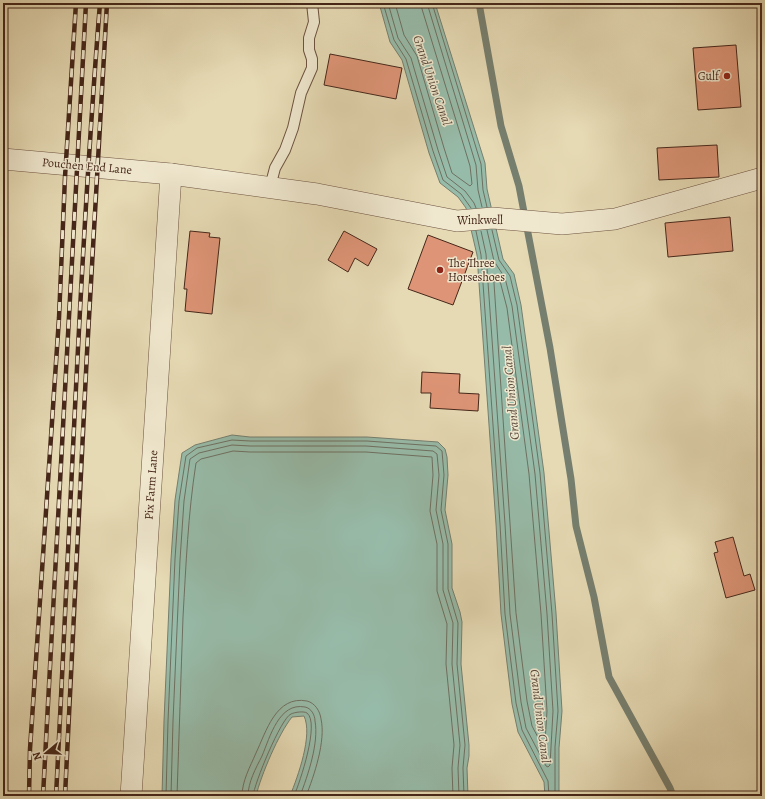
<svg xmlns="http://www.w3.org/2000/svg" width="765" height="799" font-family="Alegreya,serif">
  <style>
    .water { fill: #97bba9; stroke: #767f6f }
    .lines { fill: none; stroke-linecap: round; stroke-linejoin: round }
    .shore { stroke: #6e7061; stroke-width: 1 }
    .stream { stroke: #767f6f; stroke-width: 7 }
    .building { fill: #de9577; stroke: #452619 }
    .service-casing { stroke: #6d5340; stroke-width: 12 }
    .minor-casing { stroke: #6d5340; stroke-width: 22 }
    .service { stroke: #efe7ce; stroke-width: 10 }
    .minor { stroke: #efe7ce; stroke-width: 21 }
    .rail-casing { stroke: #452619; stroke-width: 4.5 }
    .rail { stroke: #efe7ce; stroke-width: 3; stroke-dasharray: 9; stroke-linecap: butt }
    .poi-dot { fill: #8f2418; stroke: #efe7ce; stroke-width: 1.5 }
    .labels { text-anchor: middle; stroke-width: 3; stroke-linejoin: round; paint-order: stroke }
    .poi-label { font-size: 12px; fill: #452619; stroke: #efe7ce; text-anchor: end }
    .street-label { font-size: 12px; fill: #452619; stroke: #efe7ce }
    .water-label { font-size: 13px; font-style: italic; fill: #5a4b3d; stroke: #efe7ce }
  </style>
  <rect width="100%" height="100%" fill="#e6dab4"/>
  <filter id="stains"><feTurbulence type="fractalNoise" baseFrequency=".005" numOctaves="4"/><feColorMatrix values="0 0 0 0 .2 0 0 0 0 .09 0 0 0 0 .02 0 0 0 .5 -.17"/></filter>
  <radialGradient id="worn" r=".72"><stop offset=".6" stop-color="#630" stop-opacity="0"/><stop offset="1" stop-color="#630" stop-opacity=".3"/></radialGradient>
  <g class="water">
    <polygon points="379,3 435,3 485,163 487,189 503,259 514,274 521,305 544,473 556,613 562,711 559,748 559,796 545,796 544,782 518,732 512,704 501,614 496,524 477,255 466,208 458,197 440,183 429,153 402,60 390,42"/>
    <path d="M232 435 250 437H367L438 442 445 449 447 457 448 475 445 510 452 544V588L460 612 462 622 461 664 469 745V756L467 768 468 796H290C298 776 313 735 304 716L292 717C279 733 261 775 256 796H162L164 721 171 559 175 500 182 453 195 445Z"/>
  </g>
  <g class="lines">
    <g class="shore">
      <polyline points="383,3 394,40 406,59 433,151 443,180 461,194 471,208"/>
      <polyline points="388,3 398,38 411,58 438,150 447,177 465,191 474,203 476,208"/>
      <polyline points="395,3 404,35 417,56 444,148 452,173 470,186 472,184 470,166 422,9 421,3"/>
      <polyline points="427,3 476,165 478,190 482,207"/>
      <polyline points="432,3 481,164 483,190 487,207"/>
      <polyline points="492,230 499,260 510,276 517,305 540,473 552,614 558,711 555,747 555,796"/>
      <polyline points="476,231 481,255 500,524 505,614 516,703 522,730 548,781 549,796"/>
      <polyline points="481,231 486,254 505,524 510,614 521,702 526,728 546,766 548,767 550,765 553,711 547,614 535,474 512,306 505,278 494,261 487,230"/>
      <polygon points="494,277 497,277 500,281 507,308 529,474 541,614 547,711 545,742 543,744 541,743 532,726 527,701 516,613"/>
      <polyline points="166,796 168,721 175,559 179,501 186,456 197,448 232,440 250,441 367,441 436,446 442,451 444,475 441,510 448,544 448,589 458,623 457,664 465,745 463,768 464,796"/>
      <polyline points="171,796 173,721 180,560 184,501 190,459 199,453 232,445 250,446 366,446 433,451 437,454 439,475 436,510 443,544 443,590 453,623 452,664 460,745 458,768 459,796"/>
      <path d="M177 796C179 736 181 677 183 617 186 565 188 514 196 463L201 459 233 451 250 452H366L432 457 433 475 430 511 437 544V591L447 624 446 664 454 745 452 768 453 796"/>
      <path d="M242 796C242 781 250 767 256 753 266 732 276 695 307 701 315 703 320 711 321 719 326 741 314 776 306 796"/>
      <path d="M248 796C248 782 256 768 262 756 270 737 279 702 305 707 311 708 315 715 315 721 319 743 308 775 300 796"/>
      <path d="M253 796C254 784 281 718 291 714 295 712 304 711 307 713 320 723 300 782 294 796"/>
    </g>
    <polyline class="stream" points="479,3 501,126 519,186 550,348 571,479 576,526 594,597 609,677 670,788 673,796"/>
  </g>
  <g class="building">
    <polygon points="736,45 741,107 698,110 693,48"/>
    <polygon points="330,54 402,68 396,99 324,85"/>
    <polygon points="717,145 719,177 659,180 657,148"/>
    <polygon points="730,217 733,251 668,257 665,223"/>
    <polygon points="190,231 210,233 209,237 220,238 212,314 185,311 187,289 184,289"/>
    <polygon points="344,231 377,249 368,266 355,258 348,272 328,260"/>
    <polygon points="428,235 473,252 453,305 408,289"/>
    <polygon points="422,372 460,374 459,393 479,394 478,411 430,408 431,393 421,393"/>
    <polygon points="733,537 744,576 750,574 755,590 726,598 714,553 718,552 715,542"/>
  </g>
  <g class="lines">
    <g class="service-casing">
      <polyline id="service" points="270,187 275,168 285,150 293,128 301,93 312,68 312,59 309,50 309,38 314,22 312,3"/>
    </g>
    <g class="minor-casing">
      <g id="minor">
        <polyline points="3,159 171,174 317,194 457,221 493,218 562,224 615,219 762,178"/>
        <polyline points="131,796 171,174"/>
      </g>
    </g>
    <use href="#service" class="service"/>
    <use href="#minor" class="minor"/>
    <g class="rail-casing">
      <g id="rail">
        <polyline points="29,796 30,749 59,318 65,177 76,3"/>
        <polyline points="43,796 86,3"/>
        <path d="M56 796C70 532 79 267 100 3"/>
        <path d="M65 796C77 532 91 267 107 3"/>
      </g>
    </g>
    <use href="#rail" class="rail"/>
  </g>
  <g class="poi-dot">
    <circle cx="727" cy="76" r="4"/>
    <circle cx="440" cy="270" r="4"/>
  </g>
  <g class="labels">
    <g class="poi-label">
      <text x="719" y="80">Gulf</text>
      <text x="448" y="267" text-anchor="start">The Three<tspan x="448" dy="14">Horseshoes</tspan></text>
    </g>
    <g class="street-label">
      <text transform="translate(87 166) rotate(5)" y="4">Pouchen End Lane</text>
      <text x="480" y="224">Winkwell</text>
      <text transform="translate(151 485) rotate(-86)" y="4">Pix Farm Lane</text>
    </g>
    <g class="water-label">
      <text transform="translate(433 80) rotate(71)" y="5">Grand Union Canal</text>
      <text transform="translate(510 393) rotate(-95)" y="5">Grand Union Canal</text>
      <text transform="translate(541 716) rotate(83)" y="5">Grand Union Canal</text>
    </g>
  </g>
  <rect width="765" height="799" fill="none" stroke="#e6dab4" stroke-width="16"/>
  <rect x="4" y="4" width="757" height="791" fill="none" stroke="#452619" stroke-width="2"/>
  <rect x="8" y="8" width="749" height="783" fill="none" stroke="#452619"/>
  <g transform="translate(46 753) rotate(251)" stroke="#efe7ce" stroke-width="3" paint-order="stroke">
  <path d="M0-3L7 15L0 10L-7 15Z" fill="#452619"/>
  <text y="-6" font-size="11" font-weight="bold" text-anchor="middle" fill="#452619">N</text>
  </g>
  <rect width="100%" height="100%" filter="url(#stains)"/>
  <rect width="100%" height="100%" fill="url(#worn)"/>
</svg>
